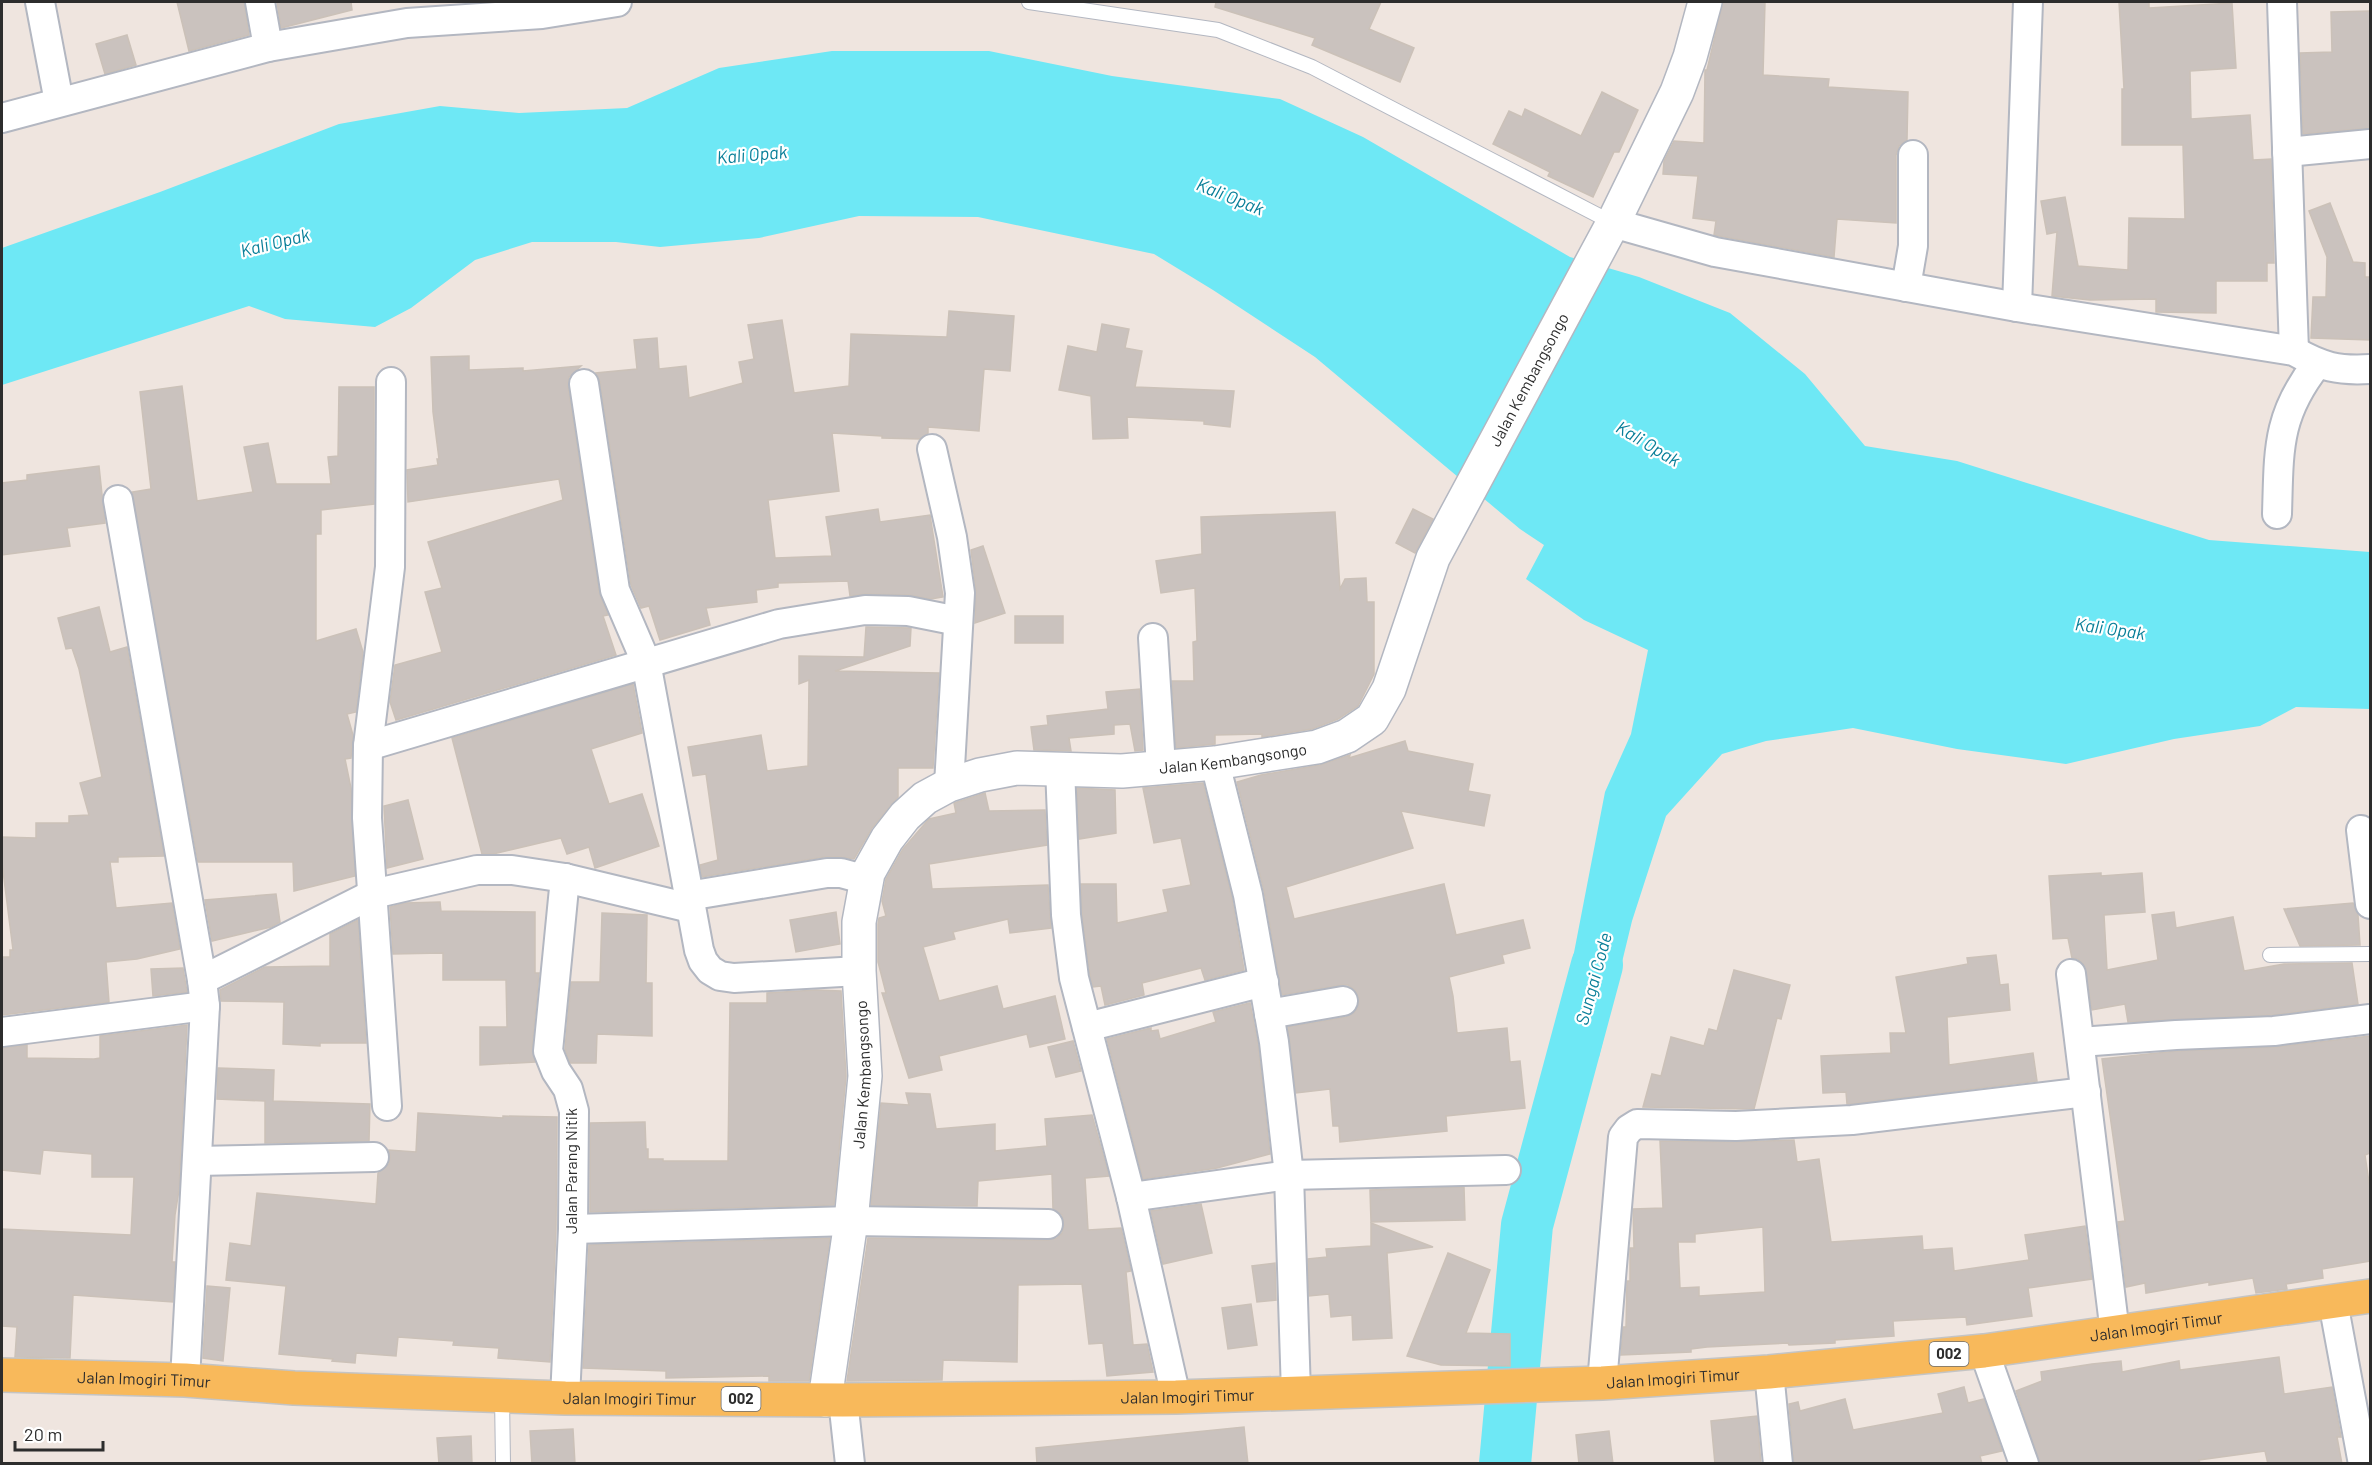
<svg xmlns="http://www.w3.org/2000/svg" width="2372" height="1465" font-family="Barlow,sans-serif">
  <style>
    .water { fill: #6ee8f5 }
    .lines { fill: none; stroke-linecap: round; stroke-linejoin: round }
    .river { stroke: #6ee8f5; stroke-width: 52 }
    .building { fill: #cac2be; stroke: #cbc1b8; stroke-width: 1.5; fill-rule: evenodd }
    .lane-casing { stroke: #b3b7c1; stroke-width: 16 }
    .street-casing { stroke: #b3b7c1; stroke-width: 32 }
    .secondary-casing { stroke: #b3b7c1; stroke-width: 36 }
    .primary-casing { stroke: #c4c4c4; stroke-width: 36 }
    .lane { stroke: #fff; stroke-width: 14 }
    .street { stroke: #fff; stroke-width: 28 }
    .secondary { stroke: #fff; stroke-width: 33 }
    .primary { stroke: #f8b95b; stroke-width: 33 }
    .labels { text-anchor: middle; stroke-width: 4.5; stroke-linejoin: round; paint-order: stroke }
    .shield { fill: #fff; stroke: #6c6c6c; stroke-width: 1.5 }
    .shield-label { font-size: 15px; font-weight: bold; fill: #2d2d2d }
    .street-label { font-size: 16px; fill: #2d2d2d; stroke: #fff }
    .water-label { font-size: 18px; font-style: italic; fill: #087e98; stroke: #fff }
  </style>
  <rect width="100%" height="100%" fill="#efe5df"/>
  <polygon class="water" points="832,51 989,51 1112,76 1280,99 1363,137 1570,257 1639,277 1730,313 1805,374 1865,446 1957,461 2209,540 2370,552 2370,709 2296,707 2260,726 2174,739 2066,764 1957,749 1853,728 1766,741 1722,754 1666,816 1632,921 1599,1057 1561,1020 1605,792 1631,734 1648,650 1584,620 1526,579 1544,545 1520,529 1315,357 1213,290 1154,254 978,217 859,216 759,238 660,247 616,242 532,242 475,260 411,308 375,327 285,319 249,306 2,385 2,248 160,192 339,124 440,106 519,113 627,108 719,68"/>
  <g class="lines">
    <polyline class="river" points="1505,1464 1527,1225 1597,965"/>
  </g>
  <g class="building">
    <polygon points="177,2 244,2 249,35 189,51"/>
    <polygon points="277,2 351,2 352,10 281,28"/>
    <polygon points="1216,2 1381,2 1369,29 1414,48 1400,82 1312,45 1315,38 1215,7"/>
    <polygon points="1723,2 1765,2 1763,75 1829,79 1828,87 1908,92 1907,140 1899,146 1896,155 1896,223 1837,219 1834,257 1719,236 1714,235 1716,221 1693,218 1698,176 1663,174 1664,161 1674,141 1704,143 1705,70 1707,70"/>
    <polygon points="2119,2 2149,2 2149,8 2232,3 2236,68 2190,71 2191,119 2250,115 2253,160 2271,159 2274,263 2267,263 2267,281 2216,281 2216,313 2156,312 2156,299 2090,300 2052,296 2057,232 2047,234 2041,201 2065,197 2078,266 2128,270 2129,218 2185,219 2183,145 2122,145 2122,89 2124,89"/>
    <polygon points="2370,11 2370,128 2303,134 2300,53 2332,52 2331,12"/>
    <polygon points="127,35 136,65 105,74 96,44"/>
    <polygon points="1602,92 1638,110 1619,152 1614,152 1593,197 1548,176 1550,172 1493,144 1509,111 1522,117 1525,109 1581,136"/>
    <polygon points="2330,203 2353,262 2365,263 2365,277 2370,277 2370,340 2311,338 2313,297 2326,297 2327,257 2309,211"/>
    <polygon points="949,311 1014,316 1010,371 984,369 979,431 928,427 928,433 920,439 882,438 882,436 832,433 839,491 768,500 775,558 832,556 826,517 878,509 880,522 930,515 943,597 931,599 909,595 865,594 850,596 848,581 778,583 778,587 756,590 757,602 706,608 710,625 660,640 649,606 641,608 631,585 600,382 596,373 637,369 634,340 657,338 659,369 686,366 689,398 743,383 739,362 754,359 748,325 782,320 794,393 849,386 851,334 947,337"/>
    <polygon points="1102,324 1129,329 1125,348 1142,351 1135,387 1234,391 1230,427 1204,424 1204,421 1127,417 1128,438 1093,439 1091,396 1059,390 1068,346 1097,352"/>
    <polygon points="469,356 469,370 523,368 523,371 581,366 569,377 568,386 599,592 608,615 603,616 616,655 396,720 390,702 395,665 442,652 425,592 442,588 428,542 563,500 559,479 408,502 407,470 438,465 437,459 439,459 433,412 431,357"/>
    <polygon points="182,386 197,501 253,492 244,447 268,443 276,484 331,484 328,457 338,456 339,387 374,387 374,504 321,510 321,534 316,534 316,641 356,629 363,652 356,712 347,714 353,735 351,758 345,759 351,788 355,876 294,891 293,862 198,862 132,492 151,489 140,392"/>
    <polygon points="99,466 105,523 67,528 70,546 2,555 2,483 27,480 27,475"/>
    <polygon points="1413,509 1433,519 1415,553 1396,543"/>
    <polygon points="1335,512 1340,589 1345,579 1366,578 1367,602 1374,602 1374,674 1358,706 1338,719 1312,729 1262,737 1262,734 1215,735 1215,744 1176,748 1172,681 1194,681 1193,642 1197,641 1195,588 1161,593 1156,561 1202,554 1201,517"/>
    <polygon points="983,546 1005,613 975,623 976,591 971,550"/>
    <polygon points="99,607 110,652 127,647 164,856 118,857 118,862 110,862 116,908 172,903 180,949 137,959 106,962 109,1002 2,1015 2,957 10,957 10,950 13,950 2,863 2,837 36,838 36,823 69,823 69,816 89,815 80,783 102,777 79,669 72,648 66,649 58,618"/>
    <rect x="1015" y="616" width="48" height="27"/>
    <polygon points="866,627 911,628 910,646 835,671 939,673 933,768 898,768 898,797 872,828 854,859 841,857 824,857 702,877 700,865 718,860 706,774 693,776 688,747 761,735 767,771 808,766 809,680 799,684 799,656 864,657"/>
    <polygon points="633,684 642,733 591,749 609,804 642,794 659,846 595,868 589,847 567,854 561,838 493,854 482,854 452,738"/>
    <polygon points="1140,689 1143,750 1135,751 1130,724 1114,725 1114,734 1069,738 1071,751 1034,750 1031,727 1048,725 1047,716 1108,709 1106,692"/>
    <polygon points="1405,741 1408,751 1473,764 1468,791 1490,795 1484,826 1401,811 1413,848 1286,887 1294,919 1444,884 1456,935 1523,920 1530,948 1502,955 1504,963 1449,977 1453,996 1457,1033 1507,1028 1510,1062 1520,1061 1525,1108 1446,1116 1447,1131 1340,1142 1339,1126 1333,1126 1330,1089 1296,1093 1288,1027 1346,1017 1354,1013 1358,1007 1359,998 1355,990 1348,985 1341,985 1282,995 1264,891 1237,782 1261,775 1320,765 1350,755 1349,758"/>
    <polygon points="1203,783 1232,898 1244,970 1205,980 1201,968 1142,983 1144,995 1105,1005 1101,986 1093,987 1090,975 1082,914 1081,884 1116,884 1117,923 1168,912 1163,890 1191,885 1181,838 1154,843 1143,788"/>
    <polygon points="1077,788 1115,790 1116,833 1079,839"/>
    <polygon points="985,793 989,811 1045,810 1047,845 929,864 932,889 1048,885 1051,928 1010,933 1008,919 953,932 955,939 923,947 939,1001 997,986 1003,1009 1055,996 1065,1039 1030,1047 1027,1034 939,1056 942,1070 909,1078 882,993 886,993 878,962 878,924 879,918 886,916 882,901 886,879 903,849 929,819 956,813 954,803"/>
    <polygon points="408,800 423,859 387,868 384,806"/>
    <polygon points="2101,873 2101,876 2142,873 2145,912 2104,915 2107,970 2158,960 2152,915 2174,912 2176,928 2233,917 2244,971 2284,964 2352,963 2358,1004 2273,1015 2128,1022 2125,1004 2092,1010 2084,965 2078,959 2072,958 2068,938 2053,939 2049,876"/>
    <polygon points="276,894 280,922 271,927 212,941 205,900"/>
    <polygon points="440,902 441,911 535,912 535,973 539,973 532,1049 535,1062 480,1065 480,1027 507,1027 506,980 443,980 443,953 393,954 390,907 405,903"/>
    <polygon points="2353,903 2358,915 2360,945 2300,946 2284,909"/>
    <polygon points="836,912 840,944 796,952 790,920"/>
    <polygon points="602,913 647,915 646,983 652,983 652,1036 597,1034 596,1063 570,1063 565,1049 571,982 600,982"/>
    <polygon points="358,920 366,1043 320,1043 320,1046 283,1044 284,1002 221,1001 220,990 265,967 330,966 330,934"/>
    <polygon points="1996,955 2000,985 2008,984 2010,1010 1947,1017 1949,1065 2033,1053 2037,1081 1851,1104 1847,1104 1846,1092 1823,1093 1821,1056 1891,1053 1890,1033 1906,1033 1896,977 1968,964 1967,958"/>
    <polygon points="183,968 187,992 153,996 151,969"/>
    <polygon points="1734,970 1790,985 1781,1019 1777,1018 1754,1109 1643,1107 1652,1074 1661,1076 1671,1037 1704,1046 1709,1029 1717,1031"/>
    <polygon points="816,990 841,991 846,1076 834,1205 590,1212 590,1123 645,1122 646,1149 648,1149 648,1159 663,1159 663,1161 728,1161 730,1003 767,1003 767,993"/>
    <polygon points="1250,1003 1258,1044 1270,1154 1217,1168 1143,1179 1107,1039 1151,1028 1151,1031 1158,1030 1160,1039 1216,1022 1213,1012"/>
    <polygon points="187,1025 179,1190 175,1215 172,1262 175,1262 173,1302 73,1295 70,1358 15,1357 17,1327 2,1326 2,1229 131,1235 134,1177 92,1177 92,1154 43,1150 40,1174 2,1170 2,1048 27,1045 27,1058 94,1059 100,1058 100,1036"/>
    <polygon points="2370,1036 2370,1153 2365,1155 2370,1189 2370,1261 2322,1269 2323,1278 2286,1284 2287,1289 2256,1293 2253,1278 2209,1285 2209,1282 2146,1293 2145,1283 2126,1287 2118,1222 2125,1221 2102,1059 2177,1051 2276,1047"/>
    <polygon points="1073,1041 1081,1071 1056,1077 1048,1047"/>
    <polygon points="218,1068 274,1070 273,1101 370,1104 369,1141 265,1143 265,1101 217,1099"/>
    <polygon points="906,1093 930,1094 936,1129 995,1124 995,1151 1047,1146 1045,1119 1092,1115 1109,1176 1085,1178 1088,1230 1121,1228 1131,1271 1126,1272 1133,1345 1147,1344 1153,1372 1107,1376 1103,1343 1089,1344 1082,1284 1018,1285 1017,1362 943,1360 942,1380 847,1381 868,1238 1048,1240 1057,1238 1062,1233 1064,1225 1062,1215 1053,1209 1052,1174 978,1181 977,1206 871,1205 881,1103 909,1105"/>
    <polygon points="418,1113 503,1118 503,1116 557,1117 556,1229 550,1362 498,1358 499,1348 453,1345 454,1341 398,1337 396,1356 356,1353 355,1363 332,1361 333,1359 279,1354 286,1286 226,1280 230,1243 251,1246 257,1193 376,1204 378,1173 389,1164 390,1157 389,1150 416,1152"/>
    <path d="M1794 1140 1797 1162 1819 1159 1831 1242 1922 1236 1923 1250 1952 1248 1954 1271 2029 1260 2025 1235 2085 1226 2092 1279 2028 1288 2032 1316 1967 1325 1966 1317 1893 1321 1894 1336 1835 1340V1343L1789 1345 1788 1343 1707 1347 1691 1349V1352L1621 1355 1623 1327H1626L1627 1281H1630V1248H1634L1633 1209 1663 1208 1660 1141 1736 1142ZM1763 1227 1765 1292 1699 1296V1287L1680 1288 1678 1242H1695V1234Z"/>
    <polygon points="1464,1187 1465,1220 1371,1222 1370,1190"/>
    <polygon points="1201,1204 1212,1253 1163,1264 1151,1211"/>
    <polygon points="1371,1223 1433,1247 1387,1253 1392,1338 1353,1340 1352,1315 1331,1317 1329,1294 1309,1296 1308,1259 1327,1257 1326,1249 1371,1246"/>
    <polygon points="830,1238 809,1381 769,1381 769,1376 666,1378 666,1371 583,1368 589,1245"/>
    <polygon points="1448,1253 1490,1270 1466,1333 1510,1334 1510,1366 1441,1365 1407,1356"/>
    <polygon points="1275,1263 1276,1300 1257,1302 1252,1266"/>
    <polygon points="207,1286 230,1288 223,1361 203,1358"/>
    <polygon points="1251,1304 1257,1345 1228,1349 1222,1308"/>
    <polygon points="2279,1357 2284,1394 2332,1387 2341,1437 2337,1437 2342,1464 2268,1464 2265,1451 2199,1460 2200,1464 2040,1464 2016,1391 2042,1381 2041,1372 2092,1364 2121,1361 2122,1372 2179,1361 2180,1370"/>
    <polygon points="1964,1387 1968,1403 1984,1399 2002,1451 1980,1456 1982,1464 1794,1464 1789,1404 1798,1402 1800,1411 1845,1399 1853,1430 1943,1413 1938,1394"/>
    <polygon points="1757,1416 1761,1464 1715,1464 1711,1421"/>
    <polygon points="1244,1427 1248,1464 1037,1464 1036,1448"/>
    <polygon points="573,1429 575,1464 532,1464 530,1431"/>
    <polygon points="1609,1431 1613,1464 1579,1464 1576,1435"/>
    <polygon points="471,1436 472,1464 439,1464 437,1438"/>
  </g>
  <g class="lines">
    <g class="lane-casing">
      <g id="lane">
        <polyline points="1029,2 1218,30 1312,67 1613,223"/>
        <polyline points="2270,955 2370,954"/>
        <polyline points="502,1396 503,1464"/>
      </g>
    </g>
    <g class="street-casing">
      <g id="street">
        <polyline points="40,2 59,102"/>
        <polyline points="260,2 268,47"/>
        <polyline points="2282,2 2294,351"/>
        <polyline points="2,118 268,47 407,23 542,14 617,2"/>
        <polyline points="2287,152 2370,144"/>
        <path d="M1613 223 1715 252 2017 307 2294 351C2322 367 2338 371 2370 369"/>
        <polyline points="1906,287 1913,246 1913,155"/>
        <polyline points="2017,307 2028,2"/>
        <polyline points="584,384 615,590 646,662 699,950 703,961 710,970 720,976 734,978 859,971"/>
        <polyline points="932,449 952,537 960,593 949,785"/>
        <polyline points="118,500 202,980"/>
        <path d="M2277 514C2279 451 2276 416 2317 364"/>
        <polyline points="1153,638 1161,767"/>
        <polyline points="368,746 779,624 865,610 908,611 958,621"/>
        <polyline points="1215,763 1248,895 1274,1042 1289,1175 1296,1393"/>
        <polyline points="1060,768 1066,915 1074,978 1131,1197 1176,1397"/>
        <polyline points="2361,830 2370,904"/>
        <polyline points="688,896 827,873 841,873 867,880"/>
        <polyline points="2071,974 2115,1333"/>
        <polyline points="1269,1014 1343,1001"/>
        <polyline points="1087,1027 1264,982"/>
        <polyline points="2,1032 205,1006"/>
        <polyline points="2080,1042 2176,1035 2274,1031 2370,1019"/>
        <polyline points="387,1106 367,818 368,746 390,567 391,382"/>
        <polyline points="197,1161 374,1157"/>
        <polyline points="1131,1197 1289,1175 1506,1170"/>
        <polyline points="573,1229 851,1221 1048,1224"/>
        <polyline points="2333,1302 2363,1464"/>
        <polyline points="1984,1351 2024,1464"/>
        <polyline points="1769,1372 1778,1464"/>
        <polyline points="185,1380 205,1006 202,980 373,894 477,870 512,870 565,878 690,908"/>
        <polyline points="1602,1383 1623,1137 1629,1129 1637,1124 1736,1126 1852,1120 2086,1092"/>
        <polyline points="565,1398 573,1229 574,1111 568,1089 556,1071 548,1051 565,878"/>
        <polyline points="843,1400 850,1464"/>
      </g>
    </g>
    <g class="secondary-casing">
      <g id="secondary">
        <path id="s1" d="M825 1400 851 1221 865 1076 859 971V922L868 873 887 839 905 816 925 798 949 785 980 775 1017 768 1122 771 1215 763 1317 747 1347 736 1372 719 1389 689 1433 558 1613 223 1677 92 1690 57 1705 2"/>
      </g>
    </g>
    <g class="primary-casing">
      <g id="primary">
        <path id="s2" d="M2 1375 185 1380 294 1388 565 1398 843 1400 1176 1397 1602 1383 1769 1372 1984 1351 2370 1296"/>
      </g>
    </g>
    <use href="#lane" class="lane"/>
    <use href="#street" class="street"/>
    <use href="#secondary" class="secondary"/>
    <use href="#primary" class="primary"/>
  </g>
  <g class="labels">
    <g class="shield">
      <rect x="1929.5" y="1342" width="39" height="24" rx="4.5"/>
      <rect x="721.5" y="1387" width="39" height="24" rx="4.5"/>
    </g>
    <g class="shield-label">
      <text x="1949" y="1359">002</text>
      <text x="741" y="1404">002</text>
    </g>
    <g class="street-label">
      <text dy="6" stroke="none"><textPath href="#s1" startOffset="1462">Jalan Kembangsongo</textPath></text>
      <text dy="6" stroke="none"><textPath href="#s1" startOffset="940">Jalan Kembangsongo</textPath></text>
      <text dy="6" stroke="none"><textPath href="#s1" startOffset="328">Jalan Kembangsongo</textPath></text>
      <text transform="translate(571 1171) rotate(-90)" y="6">Jalan Parang Nitik</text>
      <text dy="6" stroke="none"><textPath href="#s2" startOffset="2158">Jalan Imogiri Timur</textPath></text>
      <text dy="6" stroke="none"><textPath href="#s2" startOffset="1672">Jalan Imogiri Timur</textPath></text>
      <text dy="6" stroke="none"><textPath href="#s2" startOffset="142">Jalan Imogiri Timur</textPath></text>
      <text dy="6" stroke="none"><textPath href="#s2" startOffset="1186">Jalan Imogiri Timur</textPath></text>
      <text dy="6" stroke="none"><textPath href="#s2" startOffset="628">Jalan Imogiri Timur</textPath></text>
    </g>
    <g class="water-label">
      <text transform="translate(752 155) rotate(-5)" y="6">Kali Opak</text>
      <text transform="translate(1230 197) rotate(22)" y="6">Kali Opak</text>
      <text transform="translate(275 243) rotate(-14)" y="6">Kali Opak</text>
      <text transform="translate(1648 444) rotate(31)" y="6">Kali Opak</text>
      <text transform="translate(2110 629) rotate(8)" y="6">Kali Opak</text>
      <text transform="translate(1594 979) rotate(-75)" y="6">Sungai Code</text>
    </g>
  </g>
  <rect width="2372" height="1465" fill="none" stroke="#2d2d2d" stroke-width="6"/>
  <path d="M15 1441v9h88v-9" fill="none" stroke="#2d2d2d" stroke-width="3"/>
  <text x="24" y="1441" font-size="18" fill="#2d2d2d" stroke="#ffffff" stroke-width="4.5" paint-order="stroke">20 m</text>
</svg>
